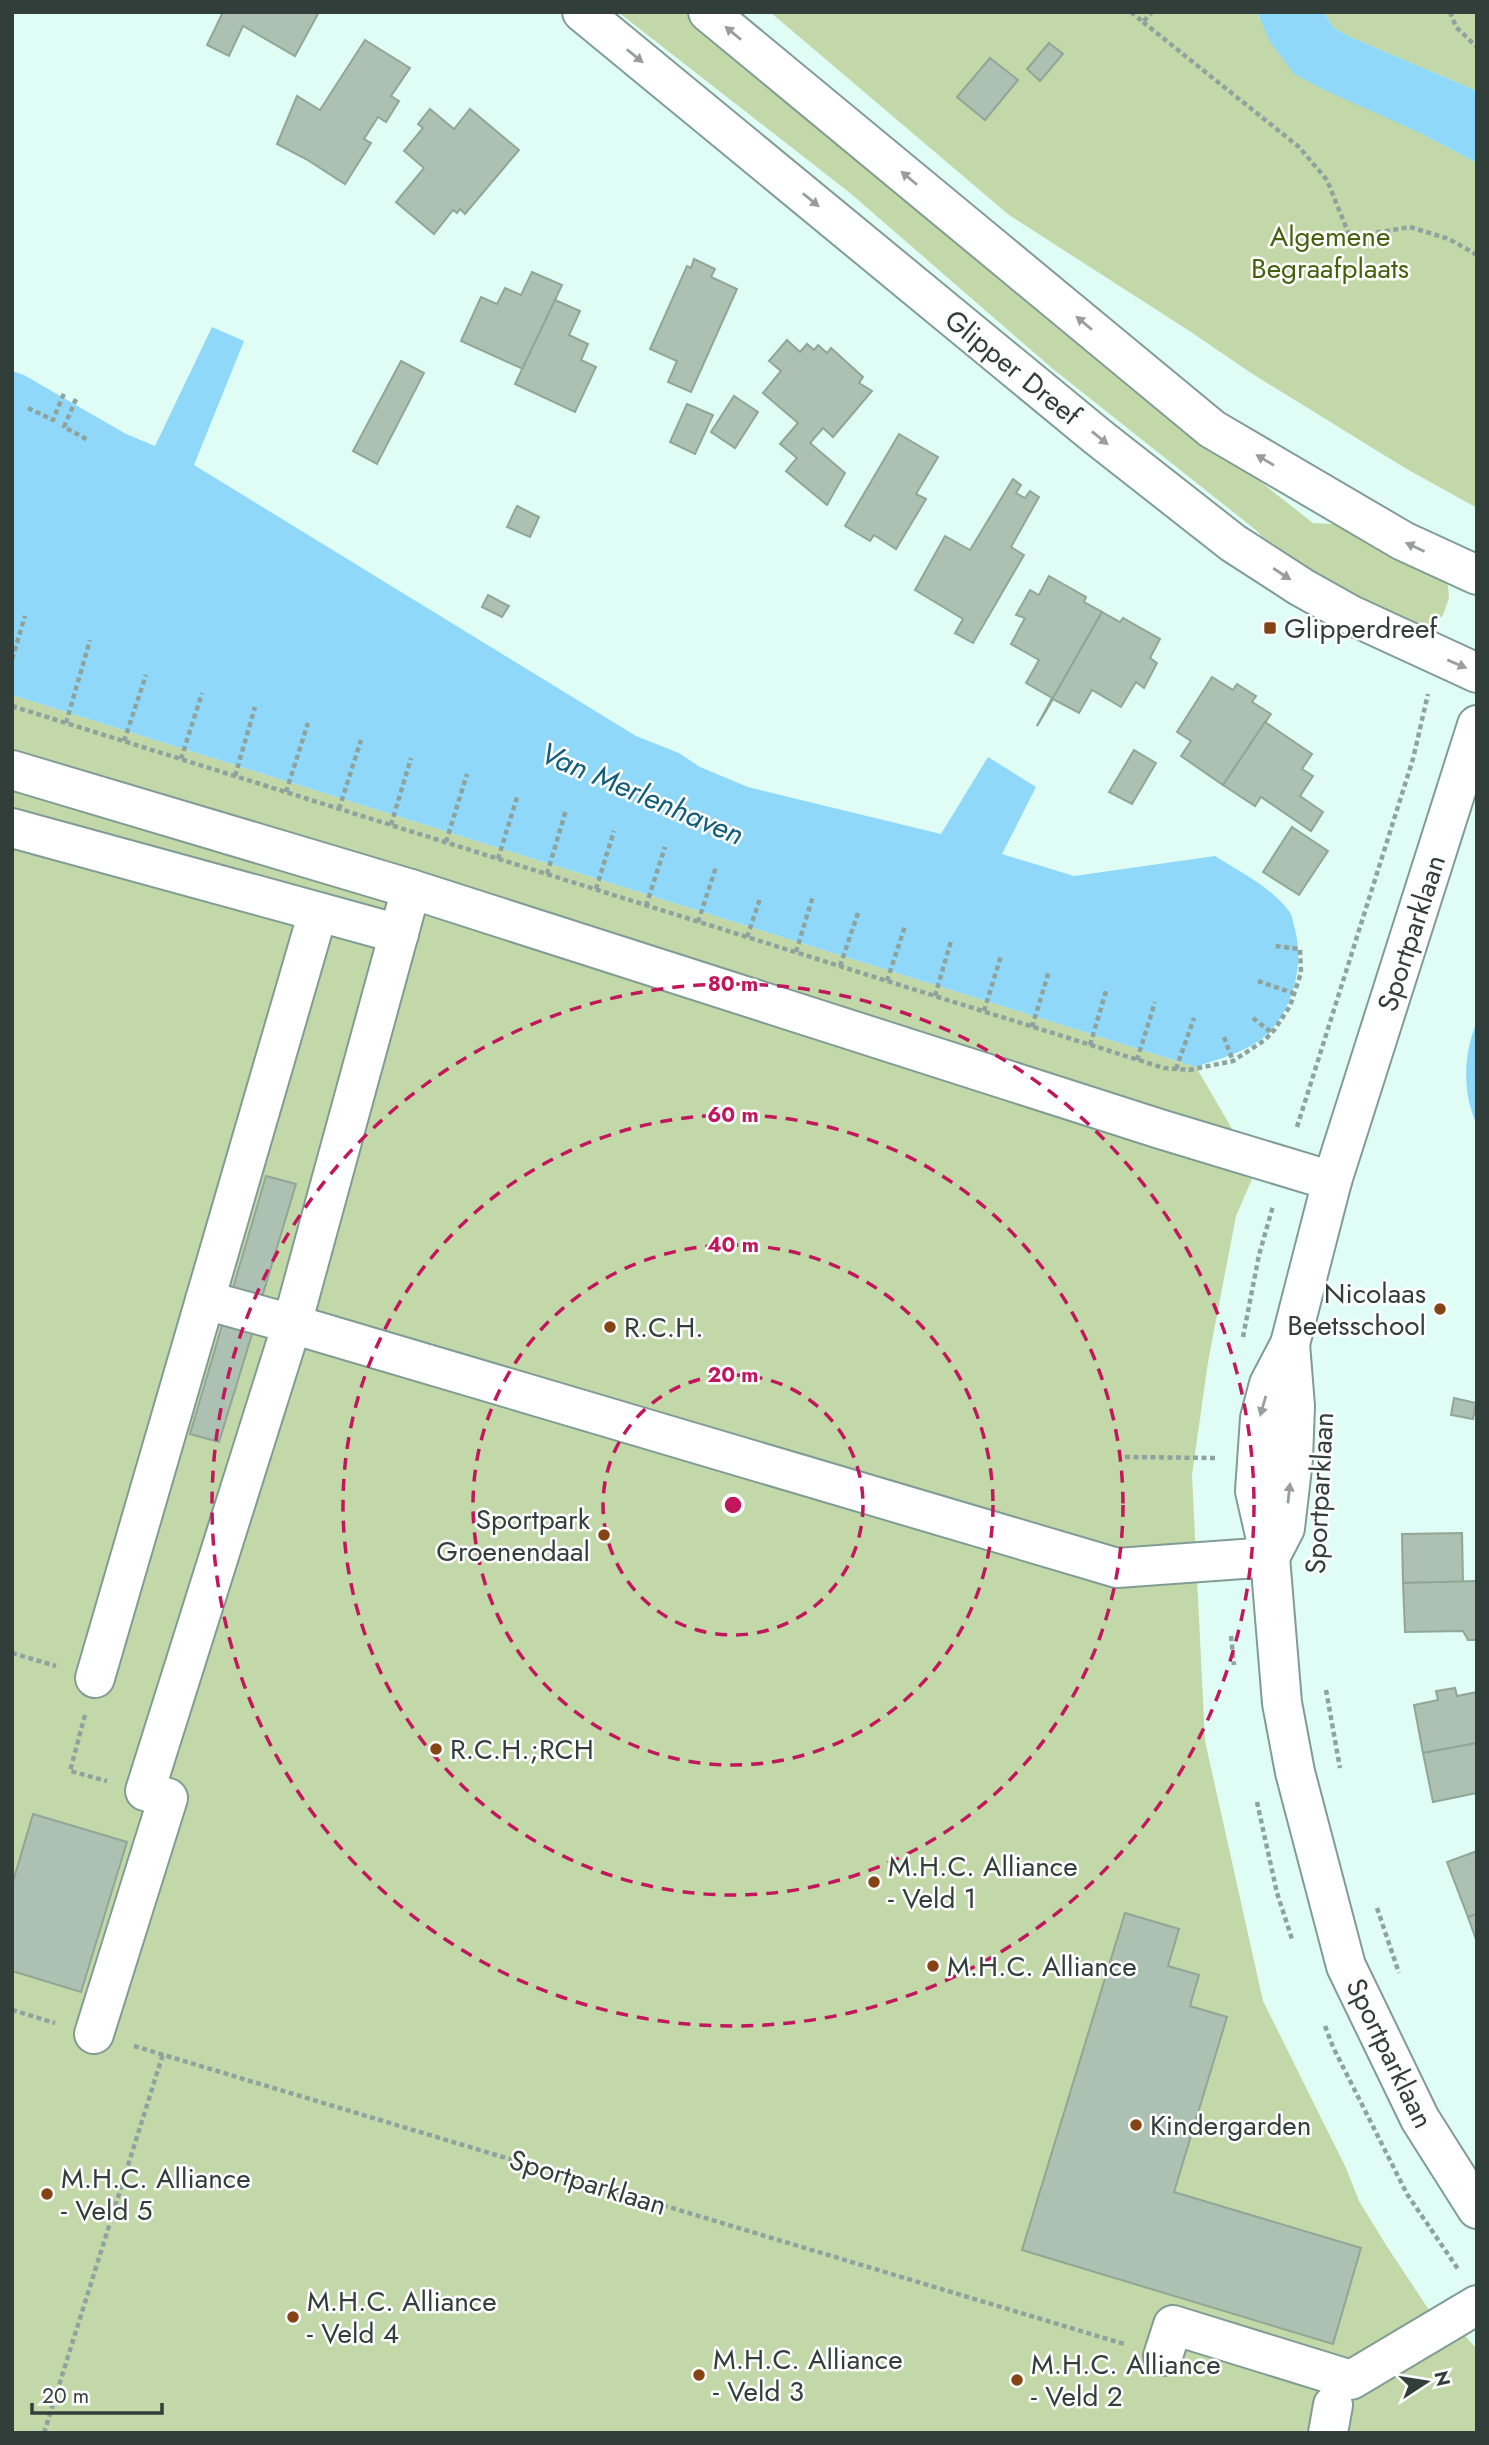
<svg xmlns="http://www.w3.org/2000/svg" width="1489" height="2445" font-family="Jost,sans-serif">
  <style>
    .green { fill: #c3d8a8 }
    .water { fill: #8fd8f9 }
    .building { fill: #acc1b1; stroke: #91a696; stroke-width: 2 }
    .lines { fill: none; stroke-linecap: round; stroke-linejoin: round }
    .minor-casing { stroke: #809c95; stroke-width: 42 }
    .path { stroke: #8ea39d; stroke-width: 4.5; stroke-dasharray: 5 3.5; stroke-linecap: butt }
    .minor { stroke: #fff; stroke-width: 38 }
    .oneway { fill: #989e9c }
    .ring { fill: none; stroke: #c2185b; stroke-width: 3.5; stroke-dasharray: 12 9 }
    .poi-dot { fill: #864314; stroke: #fff; stroke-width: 2.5 }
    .labels { text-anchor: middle; stroke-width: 5; stroke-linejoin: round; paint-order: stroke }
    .park-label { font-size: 28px; fill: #46610d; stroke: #fff }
    .street-label { font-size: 28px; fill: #323e3a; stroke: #fff }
    .poi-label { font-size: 28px; fill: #323e3a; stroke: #fff; text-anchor: start }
    .water-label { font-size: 30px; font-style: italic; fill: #105e7a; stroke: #fff }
    .centre { fill: #c2185b; stroke: #fff; stroke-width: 3.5 }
    .ring-label { font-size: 21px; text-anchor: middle; font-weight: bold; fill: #c2185b; stroke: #fff; stroke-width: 5; stroke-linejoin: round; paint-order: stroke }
  </style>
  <rect width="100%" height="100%" fill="#dffdf5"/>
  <g class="green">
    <polygon points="618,12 684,12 1108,362 1313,523 1351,525 1447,575 1449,598 1443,615 1434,625 1426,629 1403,623 1283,561 1257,531 1053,369 850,193"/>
    <polygon points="770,12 1257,12 1259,18 1420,133 1477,163 1477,508 1405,468 1251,373 1191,332 1009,215"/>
    <polygon points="1323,12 1477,12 1477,91 1348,36 1334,28"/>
    <polygon points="12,695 1196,1067 1256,1170 1236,1216 1208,1362 1192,1475 1205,1741 1263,2001 1346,2168 1359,2201 1386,2245 1429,2310 1454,2324 1477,2349 1477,2433 12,2433"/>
  </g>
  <g class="water">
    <polygon points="1257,12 1323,12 1334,28 1348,36 1477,91 1477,163 1420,133 1322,89 1294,74 1270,42"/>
    <path d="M212 327 244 341 194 465 636 736 679 753 700 767 748 787 941 834 988 757 1036 787 1002 854 1074 876 1215 856C1240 872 1271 887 1289 911 1292 915 1293 921 1294 926 1305 962 1294 1010 1265 1036 1247 1052 1218 1059 1196 1067L12 695V371L24 375 126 434 155 446Z"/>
    <path d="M1477 1022V1125C1462 1093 1463 1054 1477 1022Z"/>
  </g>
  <g class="building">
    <polygon points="223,12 319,12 295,56 243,26 229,56 207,45"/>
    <polygon points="365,40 410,68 391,96 399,101 386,122 378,117 364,139 371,143 345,184 306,159 277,144 297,96 320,110"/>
    <polygon points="1049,43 1063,54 1040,81 1027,69"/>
    <polygon points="990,58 1018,80 985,120 957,97"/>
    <polygon points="430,109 454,129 470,109 519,150 465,214 460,209 457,213 453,210 434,234 396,202 424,168 404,151 423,128 418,124"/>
    <polygon points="694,259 715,269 711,277 737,289 691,392 668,382 677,361 650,349 687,266 691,268"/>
    <polygon points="532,272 562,285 523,369 461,341 481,297 497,304 505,288 521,295"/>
    <polygon points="555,300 580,311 569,335 588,344 581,360 596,367 575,412 515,384"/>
    <polygon points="787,340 800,352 807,344 814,350 818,345 827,353 831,348 863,377 859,383 872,391 833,437 823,428 810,443 845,473 827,505 786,471 797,458 780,444 798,423 763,393 781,371 769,361"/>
    <polygon points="401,361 424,373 377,464 353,451"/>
    <polygon points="734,396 758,412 735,448 711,432"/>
    <polygon points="687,404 713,415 695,454 670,442"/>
    <polygon points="899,434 938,457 916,494 926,499 896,549 874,535 870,541 845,526"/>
    <polygon points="1013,479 1021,485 1016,493 1025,498 1030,491 1039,497 1011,547 1024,555 973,643 955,633 963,619 915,590 945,536 970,550"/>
    <polygon points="517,506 539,517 530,537 507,527"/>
    <polygon points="1049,576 1086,597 1084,602 1102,612 1037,726 1052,698 1026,683 1039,660 1011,644 1025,618 1016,615 1030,590 1039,595"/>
    <polygon points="488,595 509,606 502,617 482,607"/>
    <polygon points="1102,612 1120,622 1123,618 1160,639 1150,658 1157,663 1144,688 1136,682 1121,707 1092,690 1079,713 1053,699 1037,726"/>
    <polygon points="1212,677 1233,690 1237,684 1256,696 1252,702 1271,714 1223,785 1181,756 1191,741 1177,732"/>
    <polygon points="1265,722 1312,754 1302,769 1313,776 1300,796 1323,812 1311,831 1261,797 1255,806 1223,785"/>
    <polygon points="1134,750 1156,763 1132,804 1109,792"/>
    <polygon points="1292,827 1328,851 1299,895 1263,872"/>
    <polygon points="266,1176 296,1184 262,1297 233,1288"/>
    <polygon points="223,1322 253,1331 219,1442 190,1434"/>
    <polygon points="1454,1398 1476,1403 1473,1419 1451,1415"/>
    <polygon points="1462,1533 1463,1582 1403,1583 1402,1534"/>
    <polygon points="1477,1581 1477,1640 1468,1640 1463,1631 1405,1632 1403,1583"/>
    <polygon points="1455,1688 1457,1696 1477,1692 1477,1743 1423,1753 1414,1705 1438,1700 1436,1691"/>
    <polygon points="1477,1743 1477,1793 1433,1802 1423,1753"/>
    <polygon points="33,1814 127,1842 81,1992 12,1971 12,1885"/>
    <polygon points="1477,1851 1477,1914 1468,1917 1447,1862"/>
    <polygon points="1125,1913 1179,1929 1168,1966 1199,1975 1190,2006 1227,2017 1174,2192 1361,2248 1333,2344 1022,2250"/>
    <polygon points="1477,1914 1477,1942 1468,1917"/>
  </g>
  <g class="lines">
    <g class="minor-casing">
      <g id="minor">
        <polyline points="582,12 1098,437 1233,543 1301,587 1351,615 1477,673"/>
        <polyline points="708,12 1212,429 1403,541 1477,575"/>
        <polyline points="1477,725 1332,1181 1290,1344 1269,1384 1260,1418 1255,1491 1270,1557 1282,1703 1295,1772 1346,1966 1420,2119 1477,2209"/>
        <polyline points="12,770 411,889 1160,1129 1332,1181"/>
        <polyline points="12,828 399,934"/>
        <polyline points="205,1300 292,1324 411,889"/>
        <polyline points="1270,1557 1285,1528 1293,1459 1295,1406 1290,1344"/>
        <polyline points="95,1678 318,912"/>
        <polyline points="94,2034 168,1798 145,1791 292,1324 1117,1568 1270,1557"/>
        <polyline points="1163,2356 1173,2325 1351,2380 1477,2305"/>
        <polyline points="1328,2433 1333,2405"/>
      </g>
    </g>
    <g class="path">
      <polyline points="1131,12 1143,22 1152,12"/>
      <polyline points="1450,12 1456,27 1477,47"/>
      <polyline points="1143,22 1299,147 1327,180 1350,237 1410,227 1449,239 1477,255"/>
      <polyline points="76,399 64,427 88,440"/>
      <polyline points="28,408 53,420 65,391"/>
      <polyline points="12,659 25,616"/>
      <polyline points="12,706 1164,1068 1189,1070 1233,1061 1265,1040 1275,1029 1290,1006 1301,973 1300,949 1275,946"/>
      <polyline points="66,723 90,640"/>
      <polyline points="124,741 146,675"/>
      <polyline points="181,759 202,693"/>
      <polyline points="235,776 255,707"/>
      <polyline points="286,792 308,723"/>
      <polyline points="339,809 361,740"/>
      <polyline points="391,825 411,758"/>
      <polyline points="446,842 467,774"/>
      <polyline points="498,859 518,794"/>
      <polyline points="547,874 566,810"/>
      <polyline points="596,889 614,831"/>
      <polyline points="646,906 665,847"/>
      <polyline points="698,922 716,867"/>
      <polyline points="747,937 760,899"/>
      <polyline points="796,952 813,896"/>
      <polyline points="840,966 859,910"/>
      <polyline points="887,981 905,926"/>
      <polyline points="1258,981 1293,993"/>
      <polyline points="935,996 951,941"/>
      <polyline points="984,1011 1001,956"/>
      <polyline points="1253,1018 1272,1033"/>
      <polyline points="1032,1027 1049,971"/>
      <polyline points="1224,1037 1233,1061"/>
      <polyline points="1090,1045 1106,991"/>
      <polyline points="1137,1060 1155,1002"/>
      <polyline points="1176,1069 1194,1018"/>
      <polyline points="1297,1127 1413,759 1428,694"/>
      <polyline points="1243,1337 1259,1255 1273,1206"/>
      <polyline points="1125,1457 1217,1458"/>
      <polyline points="1231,1636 1234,1665"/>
      <polyline points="12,1653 56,1666"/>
      <polyline points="1326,1690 1340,1768"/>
      <polyline points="85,1715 70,1771 107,1781"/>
      <polyline points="1257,1802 1277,1893 1292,1939"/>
      <polyline points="1377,1908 1399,1973"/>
      <polyline points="12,2010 55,2023"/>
      <polyline points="1325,2026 1333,2047 1407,2194 1458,2269"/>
      <polyline points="134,2046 1124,2344"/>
      <polyline points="44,2433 163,2054"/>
    </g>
    <use href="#minor" class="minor"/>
  </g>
  <defs><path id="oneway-solid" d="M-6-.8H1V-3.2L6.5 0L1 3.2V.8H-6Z" transform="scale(1.75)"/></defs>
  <g class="oneway">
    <use href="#oneway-solid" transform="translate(733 33) rotate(-140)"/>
    <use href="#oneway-solid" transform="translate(635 56) rotate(39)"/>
    <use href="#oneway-solid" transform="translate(909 178) rotate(-140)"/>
    <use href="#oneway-solid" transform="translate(811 200) rotate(39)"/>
    <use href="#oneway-solid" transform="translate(1084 323) rotate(-140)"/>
    <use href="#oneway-solid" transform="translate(1100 438) rotate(39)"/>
    <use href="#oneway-solid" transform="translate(1265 460) rotate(-149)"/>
    <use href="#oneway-solid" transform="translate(1415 547) rotate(-155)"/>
    <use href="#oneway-solid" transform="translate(1282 574) rotate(33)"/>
    <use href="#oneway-solid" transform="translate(1457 664) rotate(23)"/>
    <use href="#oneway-solid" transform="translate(1263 1406) rotate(106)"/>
    <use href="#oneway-solid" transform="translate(1289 1493) rotate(-84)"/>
  </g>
  <g class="ring">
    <circle cx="733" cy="1505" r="130"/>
    <circle cx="733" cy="1505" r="260"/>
    <circle cx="733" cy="1505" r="390"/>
    <circle cx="733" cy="1505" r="521"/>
  </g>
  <g class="poi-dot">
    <rect x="1263" y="621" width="14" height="14" rx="3.5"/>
    <circle cx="1440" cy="1309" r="7"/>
    <circle cx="610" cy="1327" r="7"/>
    <circle cx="604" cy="1535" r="7"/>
    <circle cx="436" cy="1749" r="7"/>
    <circle cx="874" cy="1882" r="7"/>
    <circle cx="933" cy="1966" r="7"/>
    <circle cx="1136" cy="2125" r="7"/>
    <circle cx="47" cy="2194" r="7"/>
    <circle cx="293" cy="2317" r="7"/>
    <circle cx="699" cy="2375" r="7"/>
    <circle cx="1017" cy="2380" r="7"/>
  </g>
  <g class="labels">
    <g class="park-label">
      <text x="1330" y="246">Algemene<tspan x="1330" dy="32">Begraafplaats</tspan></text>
    </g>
    <g class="street-label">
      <text transform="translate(1013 367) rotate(39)" y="10">Glipper Dreef</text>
      <text transform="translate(1411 933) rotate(-72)" y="10">Sportparklaan</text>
      <text transform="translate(1319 1493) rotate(-87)" y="10">Sportparklaan</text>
      <text transform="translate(1390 2053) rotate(64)" y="10">Sportparklaan</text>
      <text transform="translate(588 2182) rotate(17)" y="10">Sportparklaan</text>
    </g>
    <g class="poi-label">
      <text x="1284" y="638">Glipperdreef</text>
      <text x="1426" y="1303" text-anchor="end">Nicolaas<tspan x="1426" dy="32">Beetsschool</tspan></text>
      <text x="624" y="1337">R.C.H.</text>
      <text x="590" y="1529" text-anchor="end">Sportpark<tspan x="590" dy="32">Groenendaal</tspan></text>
      <text x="450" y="1759">R.C.H.;RCH</text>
      <text x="888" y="1876">M.H.C. Alliance<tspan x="888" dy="32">- Veld 1</tspan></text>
      <text x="947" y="1976">M.H.C. Alliance</text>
      <text x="1150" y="2135">Kindergarden</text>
      <text x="61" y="2188">M.H.C. Alliance<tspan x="61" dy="32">- Veld 5</tspan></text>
      <text x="307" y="2311">M.H.C. Alliance<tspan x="307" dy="32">- Veld 4</tspan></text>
      <text x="713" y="2369">M.H.C. Alliance<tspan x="713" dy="32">- Veld 3</tspan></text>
      <text x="1031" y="2374">M.H.C. Alliance<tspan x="1031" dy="32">- Veld 2</tspan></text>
    </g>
    <g class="water-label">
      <text transform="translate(642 794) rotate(23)" y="10">Van Merlenhaven</text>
    </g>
  </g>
  <circle cx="733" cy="1505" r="10" class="centre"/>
  <g class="ring-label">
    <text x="733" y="991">80 m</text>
    <text x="733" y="1122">60 m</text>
    <text x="733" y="1252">40 m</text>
    <text x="733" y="1382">20 m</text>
  </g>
  <rect width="1489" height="2445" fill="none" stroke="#323e3a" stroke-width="28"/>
  <g transform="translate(1426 2382) rotate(78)" stroke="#ffffff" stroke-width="5" paint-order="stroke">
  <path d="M0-5L12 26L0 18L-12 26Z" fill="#323e3a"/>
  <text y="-10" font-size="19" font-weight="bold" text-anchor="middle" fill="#323e3a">N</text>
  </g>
  <path d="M32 2403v10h130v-10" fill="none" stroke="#323e3a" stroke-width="3.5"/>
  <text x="42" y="2403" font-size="21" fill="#323e3a" stroke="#ffffff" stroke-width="5" paint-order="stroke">20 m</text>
</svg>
